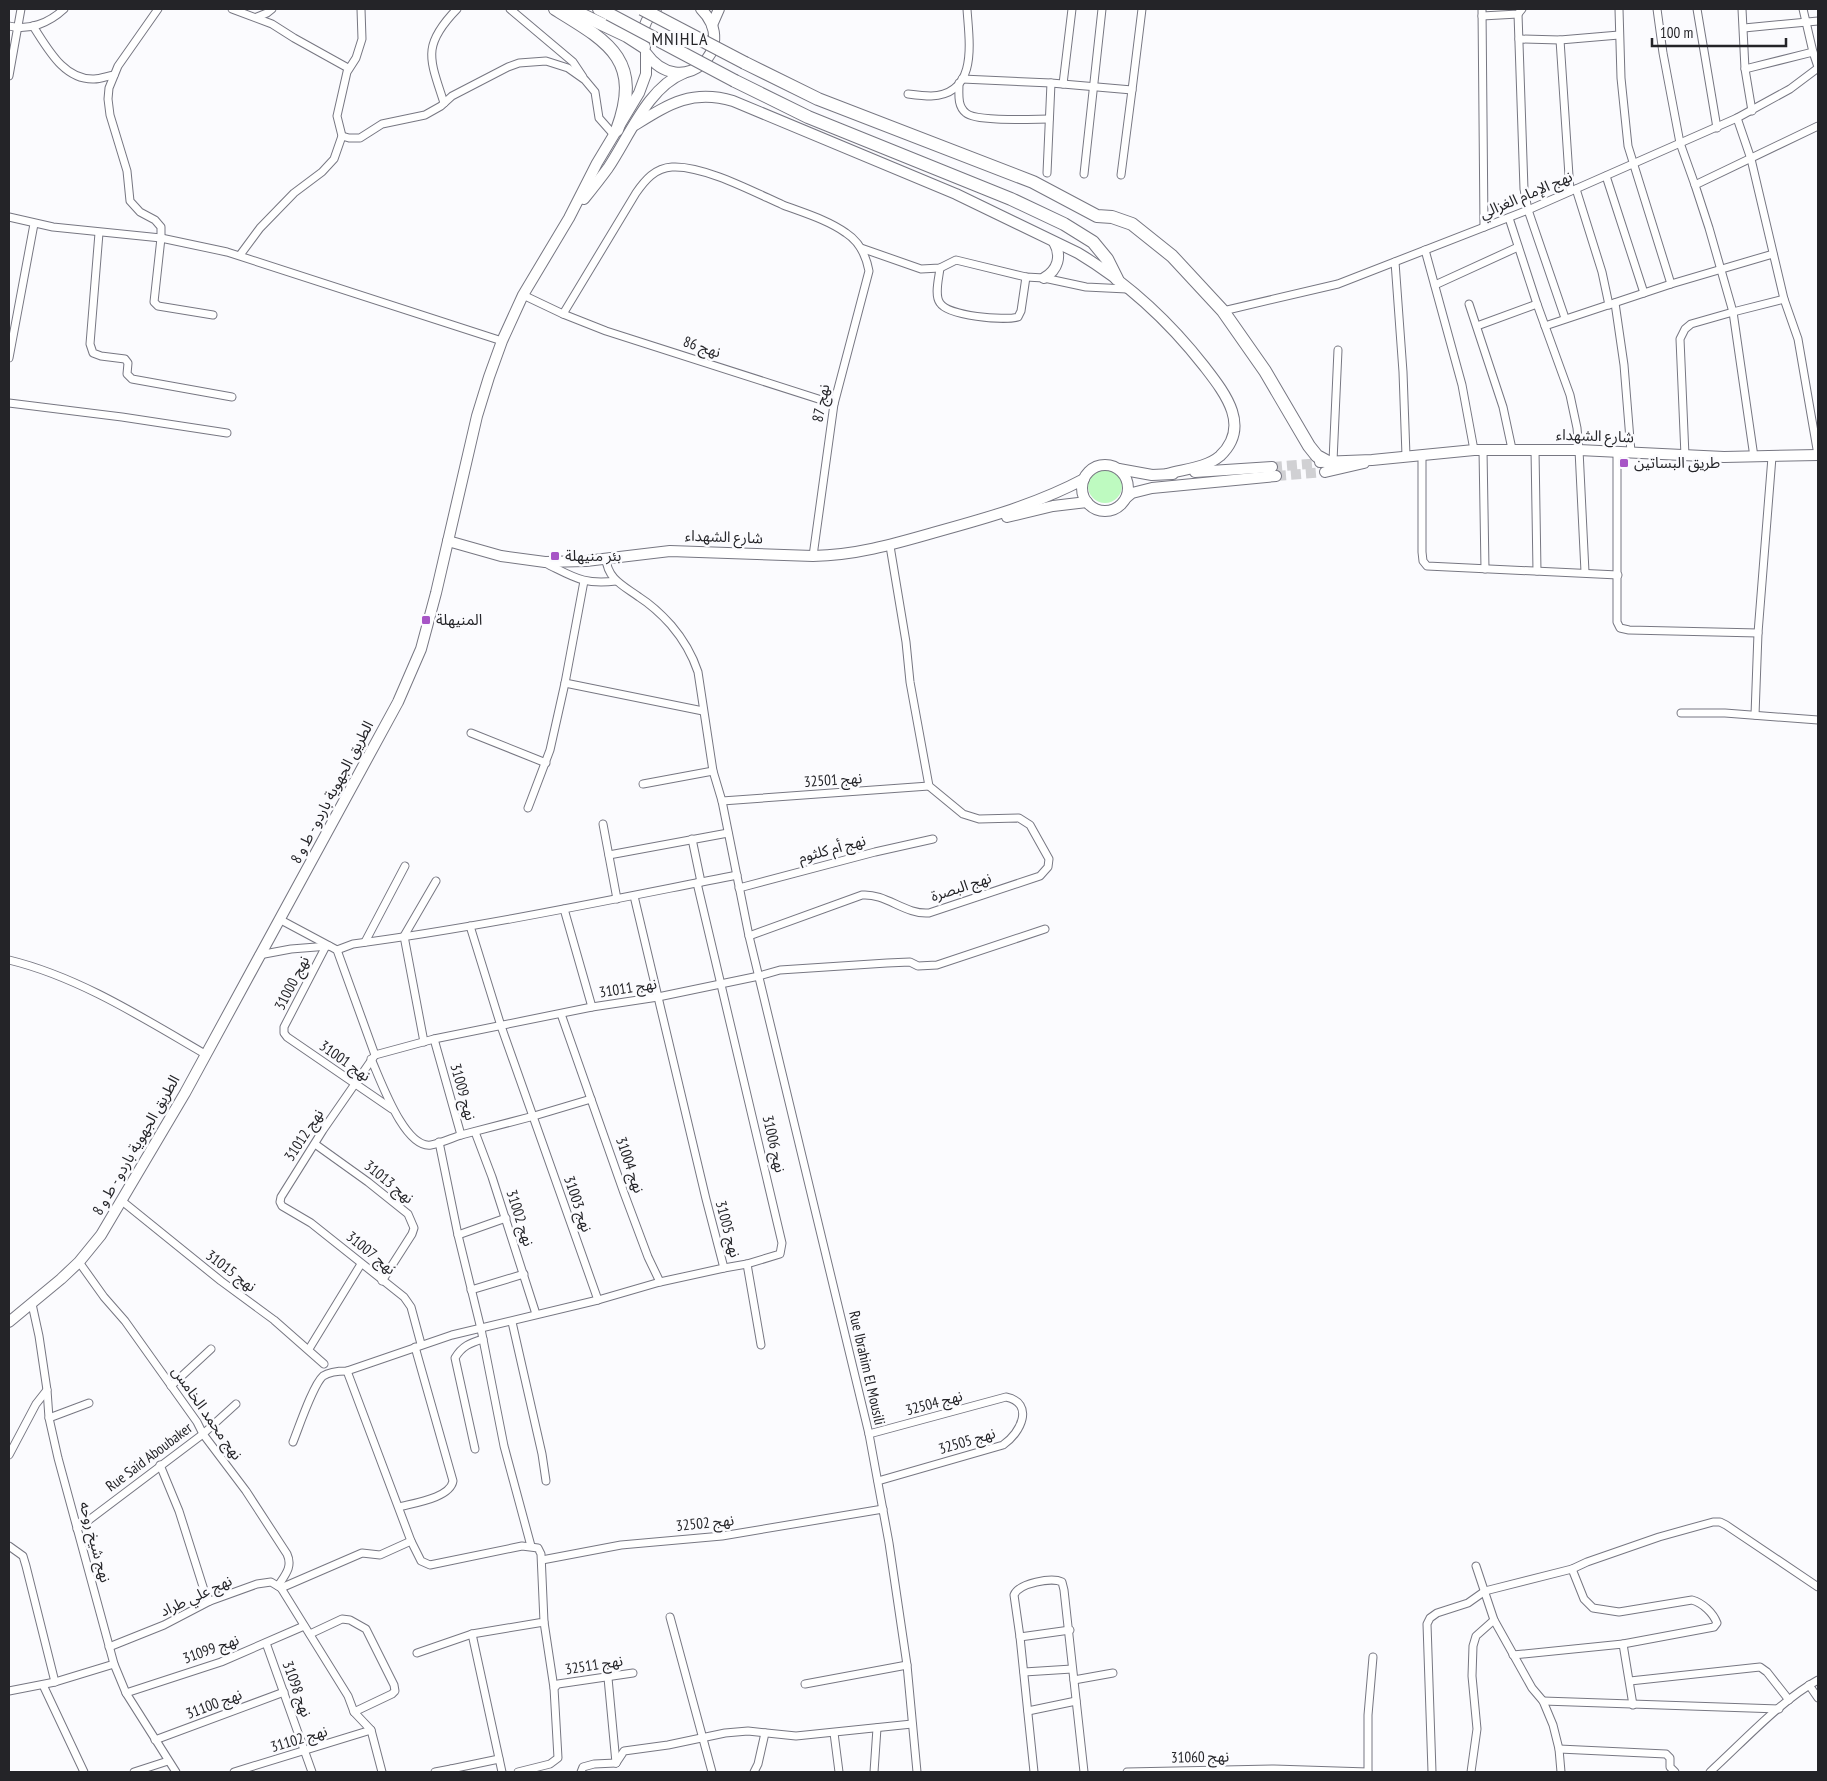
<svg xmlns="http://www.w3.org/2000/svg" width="1827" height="1781" font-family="'PT Sans Narrow','Noto Sans Arabic',sans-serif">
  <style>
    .green { fill: #befac0 }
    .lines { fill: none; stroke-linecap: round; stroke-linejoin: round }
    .secondary-tunnel { stroke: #d0d0d3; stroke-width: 10; stroke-dasharray: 10 5; stroke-linecap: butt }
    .street-casing { stroke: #777782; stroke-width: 9 }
    .secondary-casing { stroke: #777782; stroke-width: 12 }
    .highway-casing { stroke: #777782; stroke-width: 14 }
    .street { stroke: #fff; stroke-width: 7 }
    .secondary { stroke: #fff; stroke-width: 10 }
    .highway { stroke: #fff; stroke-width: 12 }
    .highway-bridge-casing { stroke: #777782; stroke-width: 14; stroke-linecap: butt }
    .highway-bridge { stroke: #fff; stroke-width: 12 }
    .poi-dot { fill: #a755c6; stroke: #fbfbfe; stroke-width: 2 }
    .labels { text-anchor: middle; stroke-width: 5; stroke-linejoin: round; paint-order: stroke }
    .street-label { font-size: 15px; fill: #242428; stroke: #fbfbfe }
    .poi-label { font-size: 15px; fill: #242428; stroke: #fbfbfe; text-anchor: start }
    .quarter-label { font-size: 18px; letter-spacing: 1px; fill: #242428; stroke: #fbfbfe }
  </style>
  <rect width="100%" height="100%" fill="#fbfbfe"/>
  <circle class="green" cx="1105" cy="486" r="17"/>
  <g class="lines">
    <g class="secondary-tunnel">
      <polyline points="1272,467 1320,463"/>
      <polyline points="1276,476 1325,472"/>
    </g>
    <g class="street-casing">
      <g id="street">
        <polyline points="158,9 118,66 109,88 108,99 110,115 127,171 130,201 140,212 155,220 161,227 161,238 154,302 158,306 213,315"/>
        <polyline points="232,9 272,24 294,38 348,68"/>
        <polyline points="510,9 573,62 583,77"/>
        <polyline points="1482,9 1484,227"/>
        <polyline points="1619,9 1621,78 1628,146 1671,284"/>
        <polyline points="1657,9 1663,53 1680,143 1695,185"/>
        <polyline points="1697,9 1717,128"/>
        <polyline points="1742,9 1745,69 1752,111"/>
        <polyline points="1803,9 1813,52 1818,67"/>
        <polyline points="1518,14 1524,189 1528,210 1565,318"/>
        <polyline points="1482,16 1518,14 1522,9"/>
        <polyline points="257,17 267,13 272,9"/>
        <path d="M9 26C29 31 49 23 64 9"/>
        <path d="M33 26C48 49 64 80 94 79 101 79 107 76 114 75"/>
        <polyline points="1744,28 1818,21"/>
        <polyline points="1519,39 1560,40 1619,35"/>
        <polyline points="1560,40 1570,191"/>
        <polyline points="1745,69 1813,52"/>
        <polyline points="9,76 21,9"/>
        <polyline points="962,79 1051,83 1132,90 1142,9"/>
        <path d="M959 83C959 94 957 106 966 113 976 122 1033 119 1049 119"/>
        <polyline points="1063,84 1072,9"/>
        <path d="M908 94C916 95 924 96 931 96 979 94 969 41 967 9"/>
        <path d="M444 103C430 59 421 46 457 9"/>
        <polyline points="1737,118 1751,159 1784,299 1798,339 1818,455"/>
        <polyline points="342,136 349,138 360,138 382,124 425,115 441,106 452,96 508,67 519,63 546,61 568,68 585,80 595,92 599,118 614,135"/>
        <polyline points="1047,173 1051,83"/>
        <polyline points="1084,174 1102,9"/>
        <polyline points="1121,175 1132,90"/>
        <polyline points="1606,176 1644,293"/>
        <polyline points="1576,189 1602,272 1609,305"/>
        <polyline points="9,217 53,227 161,238 227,252 502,341"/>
        <polyline points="1509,218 1537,304 1570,395 1577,428 1579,450 1585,572"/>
        <polyline points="99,233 90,344 93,353 101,356 125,359 128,363 127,374 132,379 232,397"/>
        <polyline points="861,248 921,269 940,268 956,260 1026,277 1044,278 1086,287 1127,289"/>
        <polyline points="1425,250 1462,385 1474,450"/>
        <polyline points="240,255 260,228 294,193 322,172 334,159 342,136 337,116 347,72 356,58 362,39 361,9"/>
        <polyline points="1395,262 1403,372 1406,456"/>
        <path d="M940 268C939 278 934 295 940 303 948 316 1004 321 1018 317L1021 311 1026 277"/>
        <polyline points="1435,285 1518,247"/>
        <polyline points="523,295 563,314 606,331 834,404"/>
        <polyline points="1615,303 1624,365 1631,452"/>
        <polyline points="1469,304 1503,407 1512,449"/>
        <polyline points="1223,311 1338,284 1528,210 1737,118 1790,89 1818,68"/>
        <path d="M563 314 636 193C645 180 655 168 672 167 703 165 754 192 783 205 804 213 828 220 846 233 860 242 866 255 869 271L834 404 813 556"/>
        <polyline points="1477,326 1537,304"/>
        <polyline points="1545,326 1671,284 1773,254"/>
        <polyline points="9,358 34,224"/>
        <polyline points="9,403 122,417 227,433"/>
        <polyline points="1483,450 1485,569"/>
        <polyline points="1535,450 1537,571"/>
        <polyline points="1617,451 1617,622 1620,628 1629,630 1758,633"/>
        <polyline points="1422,455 1422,552 1423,561 1427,566 1618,575"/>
        <polyline points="1685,456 1680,339 1685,329 1691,324 1733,312 1784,299"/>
        <polyline points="1754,457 1733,312 1709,228 1695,185 1818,126"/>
        <polyline points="1333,461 1338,350"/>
        <path d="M606 558C607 579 624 586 639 597 650 604 662 615 671 625 683 639 692 654 698 672L713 771 722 801 749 936 869 1434 889 1543 907 1665 917 1772"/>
        <path d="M545 563C574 577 583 585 616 581"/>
        <polyline points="565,683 703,711"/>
        <polyline points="1681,713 1725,713 1818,720"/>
        <polyline points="1755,715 1758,633 1772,457"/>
        <polyline points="471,733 546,763"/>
        <polyline points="643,784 713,771"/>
        <polyline points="722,801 929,786"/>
        <polyline points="528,808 550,750 565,683 584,581"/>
        <polyline points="603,824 617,899"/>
        <polyline points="692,839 701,882"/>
        <polyline points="609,855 728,833"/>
        <polyline points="739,888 875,852 933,839"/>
        <polyline points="634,896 706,1199 724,1268"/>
        <polyline points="564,909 592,1007"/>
        <polyline points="279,919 337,950 375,1055"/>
        <polyline points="470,926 501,1026 598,1300"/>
        <path d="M749 936 862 895C886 893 905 915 929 913L1040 876 1048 867 1049 859 1030 825 1019 818 979 819 963 814 929 786 910 682 906 642 890 546"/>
        <polyline points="365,942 405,866"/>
        <polyline points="326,946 284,1027 284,1033 287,1037 392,1109"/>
        <path d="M337 950 353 944C482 927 609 900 737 875"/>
        <polyline points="259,955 291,949 329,946"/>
        <path d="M9 960C79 977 143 1018 205 1054"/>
        <polyline points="561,1014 624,1193 648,1257 660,1282"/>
        <polyline points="424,1042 404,936 436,881"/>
        <path d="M371 1059C380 1078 404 1149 431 1145 439 1144 452 1138 461 1135L434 1039"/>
        <polyline points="475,1132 492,1177 536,1314"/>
        <polyline points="461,1135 534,1116 591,1099"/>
        <polyline points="439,1142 458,1235 481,1329 504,1446 531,1546"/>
        <polyline points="315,1144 368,1182 408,1214 414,1228 412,1234 382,1281"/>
        <polyline points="122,1201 221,1281 274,1320 324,1364"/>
        <polyline points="458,1235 506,1218"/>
        <path d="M79 1262 104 1297 125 1321 197 1422 203 1434 246 1491 287 1554C293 1567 285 1575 278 1586"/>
        <polyline points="747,1264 761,1345"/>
        <polyline points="471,1290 524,1274"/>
        <polyline points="32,1304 39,1336 47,1390 49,1418 58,1458 114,1664 126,1693 176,1772"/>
        <polyline points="512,1322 542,1454 546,1481"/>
        <polyline points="421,1344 411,1307 404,1297 311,1223 282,1206 280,1202 281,1197 323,1130 375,1055 434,1039 592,1007 658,997 759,976 780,970 887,963 910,962 918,966 937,965 1045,929"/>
        <polyline points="309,1349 361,1264"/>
        <polyline points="347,1371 411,1541 421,1561 430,1565 522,1546 538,1548 541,1554 544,1622 472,1634 417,1653"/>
        <polyline points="171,1386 211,1349"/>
        <polyline points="49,1418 89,1403"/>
        <path d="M869 1434 1006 1397C1035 1403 1021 1433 1003 1445L878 1481"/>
        <path d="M293 1442C299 1427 313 1385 323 1376 329 1372 340 1371 347 1371L452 1335 598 1300 660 1282 724 1268 747 1264 780 1254 782 1243 697 883"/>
        <path d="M475 1449 455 1358C462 1346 470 1343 483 1339"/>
        <polyline points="9,1455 36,1404 47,1390"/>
        <polyline points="160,1465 179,1511 205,1593 210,1601"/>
        <path d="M399 1507C414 1503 450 1498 453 1481L415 1347"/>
        <polyline points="77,1529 203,1434 236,1404"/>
        <polyline points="9,1546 23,1556 26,1566 55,1682"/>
        <polyline points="542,1560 621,1545 722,1536 883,1509"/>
        <polyline points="1476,1566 1494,1620 1532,1688 1543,1701 1553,1725 1559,1749 1561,1772"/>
        <polyline points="1572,1569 1587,1562 1659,1537 1713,1522 1720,1522 1726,1525 1818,1587"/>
        <polyline points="281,1588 362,1553 380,1555 411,1541"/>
        <polyline points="670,1617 712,1772"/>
        <polyline points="544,1622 554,1688"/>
        <polyline points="310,1634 342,1619 350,1620 366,1629 394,1685 395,1691 392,1694 354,1712"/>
        <polyline points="472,1634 502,1772"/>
        <polyline points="1020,1637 1070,1630"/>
        <polyline points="266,1643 312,1772"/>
        <polyline points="109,1647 164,1625 210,1601 257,1584 271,1582 281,1588 348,1696 354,1712 371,1730 382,1772"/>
        <polyline points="1513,1655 1623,1644 1633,1705"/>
        <polyline points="1024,1672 1072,1669"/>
        <polyline points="608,1678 616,1763"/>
        <polyline points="1074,1680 1113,1673"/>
        <polyline points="1630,1681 1760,1667 1767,1672 1789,1700"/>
        <polyline points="805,1684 907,1665"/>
        <polyline points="43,1685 84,1772"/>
        <polyline points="1809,1685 1818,1698"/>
        <polyline points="9,1691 55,1682 114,1664"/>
        <polyline points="126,1693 221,1662 304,1626"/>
        <polyline points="1543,1701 1779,1709"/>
        <polyline points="1028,1711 1076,1701"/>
        <polyline points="834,1733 839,1772"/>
        <polyline points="155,1740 284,1692"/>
        <polyline points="1559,1749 1666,1754 1670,1758 1670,1767 1675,1772"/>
        <polyline points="616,1763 624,1751 668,1745 725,1733 748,1731 796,1736 912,1724"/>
        <polyline points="134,1772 168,1761"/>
        <polyline points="234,1772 371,1730"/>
        <polyline points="435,1772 451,1769"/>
        <polyline points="452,1772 451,1769 499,1759"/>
        <polyline points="518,1772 550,1764 558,1758 554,1688 558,1684 633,1673"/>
        <polyline points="581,1772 583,1767 594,1764 616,1763"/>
        <polyline points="754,1772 758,1764 765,1733"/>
        <polyline points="874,1772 877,1728"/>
        <path d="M1034 1772 1020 1637 1014 1595C1019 1583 1052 1577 1062 1582L1064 1590 1084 1772"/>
        <polyline points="1127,1772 1274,1769 1368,1772"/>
        <polyline points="1368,1772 1368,1715 1373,1657"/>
        <path d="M1432 1772 1427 1624 1430 1618 1437 1613 1468 1603 1485 1591 1572 1569 1584 1599 1593 1608 1619 1612 1692 1600C1703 1603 1713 1613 1717 1623L1714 1627 1623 1644"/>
        <polyline points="1471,1772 1477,1729 1472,1676 1473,1646 1476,1636 1494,1620"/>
        <path d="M1710 1772C1742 1743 1781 1700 1818 1680"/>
      </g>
    </g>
    <g class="secondary-casing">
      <g id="secondary">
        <polyline points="712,25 719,9"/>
        <path d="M642 37C644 25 647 17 656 9"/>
        <path d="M646 53C681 102 741 49 701 9"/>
        <path d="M635 125C669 104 692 89 733 101L956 194 1078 253C1128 283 1168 320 1204 366 1224 392 1252 426 1220 456 1206 468 1184 469 1167 474"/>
        <path d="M584 199C592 189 600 179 608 168 629 137 648 87 684 73"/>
        <path d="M1044 278C1058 270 1062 256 1054 242"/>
        <polyline points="1320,462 1372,460 1474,450 1579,450 1724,457 1818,455"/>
        <circle cx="1105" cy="488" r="23"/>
        <polyline points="1119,469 1152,475 1173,474"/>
        <polyline points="1195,472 1272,467"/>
        <polyline points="1325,472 1364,463"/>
        <polyline points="1126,498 1132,493 1152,488 1276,476"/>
        <polyline points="1007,517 1053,506 1087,502"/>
        <path d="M448 541 501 556 545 562 586 561 670 551 813 556C857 555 894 544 936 532 987 518 1037 504 1084 479"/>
        <polyline points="9,1322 61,1279 79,1262 101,1235 185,1093 398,702 421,649 436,593 477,416 489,377 502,341 523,295 569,218 597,163 639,93 646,74 646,54"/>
      </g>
    </g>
    <g class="highway-casing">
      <g id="highway">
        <path d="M555 9C609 42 643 60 617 130"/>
        <polyline points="570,9 627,36 644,47"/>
        <polyline points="599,9 609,14"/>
        <polyline points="745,63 818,99 1033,182 1097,216 1112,217 1132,224 1172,256 1223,311 1265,371 1309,446 1317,456 1328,462"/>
        <polyline points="735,81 808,117 1011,199 1064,224 1093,242 1107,259 1117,279"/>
      </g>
    </g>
    <use href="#street" class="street"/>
    <use href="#secondary" class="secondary"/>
    <use href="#highway" class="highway"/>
    <g class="highway-bridge-casing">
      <g id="highway-bridge">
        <polyline points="642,9 745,63"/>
        <polyline points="609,14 735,81"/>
      </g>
    </g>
    <use href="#highway-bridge" class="highway-bridge"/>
  </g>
  <g class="poi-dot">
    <rect x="1619" y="458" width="10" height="10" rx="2.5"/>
    <rect x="550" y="551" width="10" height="10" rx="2.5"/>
    <rect x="421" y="615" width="10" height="10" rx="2.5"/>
  </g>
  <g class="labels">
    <g class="street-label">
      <text transform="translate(1526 195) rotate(-23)" y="5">نهج الإمام الغزالي</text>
      <text transform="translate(702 347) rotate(18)" y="5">نهج 86</text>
      <text transform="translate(821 403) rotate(-79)" y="5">نهج 87</text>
      <text transform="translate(1595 436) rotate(2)" y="5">شارع الشهداء</text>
      <text transform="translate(724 537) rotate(2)" y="5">شارع الشهداء</text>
      <text transform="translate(833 780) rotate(-4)" y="5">نهج 32501</text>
      <text transform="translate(332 792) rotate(-62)" y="5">الطريق الجهوية باردو - ط و 8</text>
      <text transform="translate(832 849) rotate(-15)" y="5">نهج أم كلثوم</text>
      <text transform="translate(961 887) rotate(-18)" y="5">نهج البصرة</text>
      <text transform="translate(292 983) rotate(-63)" y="5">نهج 31000</text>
      <text transform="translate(628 988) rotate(-9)" y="5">نهج 31011</text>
      <text transform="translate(345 1061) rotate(35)" y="5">نهج 31001</text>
      <text transform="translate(463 1092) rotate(74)" y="5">نهج 31009</text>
      <text transform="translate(304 1135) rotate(-57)" y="5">نهج 31012</text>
      <text transform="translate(774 1144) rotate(77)" y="5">نهج 31006</text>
      <text transform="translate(136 1145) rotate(-60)" y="5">الطريق الجهوية باردو - ط و 8</text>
      <text transform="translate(630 1165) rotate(71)" y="5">نهج 31004</text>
      <text transform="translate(389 1182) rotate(39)" y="5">نهج 31013</text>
      <text transform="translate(578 1204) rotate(71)" y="5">نهج 31003</text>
      <text transform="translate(520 1218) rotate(72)" y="5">نهج 31002</text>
      <text transform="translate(728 1229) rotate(75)" y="5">نهج 31005</text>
      <text transform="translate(371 1253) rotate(39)" y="5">نهج 31007</text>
      <text transform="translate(231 1271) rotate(37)" y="5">نهج 31015</text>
      <text transform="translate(867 1368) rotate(77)" y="5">Rue Ibrahim El Mousili</text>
      <text transform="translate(934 1403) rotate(-15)" y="5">نهج 32504</text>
      <text transform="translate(207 1413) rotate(55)" y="5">نهج محمد الخامس</text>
      <text transform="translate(967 1441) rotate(-17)" y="5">نهج 32505</text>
      <text transform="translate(149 1457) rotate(-37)" y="5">Rue Said Aboubaker</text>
      <text transform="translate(705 1523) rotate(-6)" y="5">نهج 32502</text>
      <text transform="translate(95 1542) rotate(75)" y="5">نهج شيخ روحه</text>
      <text transform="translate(196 1596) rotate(-25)" y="5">نهج علي طراد</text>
      <text transform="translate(211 1649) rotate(-20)" y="5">نهج 31099</text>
      <text transform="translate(594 1665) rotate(-9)" y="5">نهج 32511</text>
      <text transform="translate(297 1689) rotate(70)" y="5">نهج 31098</text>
      <text transform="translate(214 1704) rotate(-21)" y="5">نهج 31100</text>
      <text transform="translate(299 1739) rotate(-17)" y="5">نهج 31102</text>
      <text transform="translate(1200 1757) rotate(-1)" y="5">نهج 31060</text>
    </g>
    <g class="poi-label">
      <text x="1634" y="468">طريق البساتين</text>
      <text x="565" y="561">بئر منيهلة</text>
      <text x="436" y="625">المنيهلة</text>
    </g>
    <g class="quarter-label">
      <text x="680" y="45">MNIHLA</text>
    </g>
  </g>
  <rect width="1827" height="1781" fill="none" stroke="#242428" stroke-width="20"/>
  <path d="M1652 38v8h134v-8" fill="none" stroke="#242428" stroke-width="2.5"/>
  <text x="1660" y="38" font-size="15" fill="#242428" stroke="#fbfbfe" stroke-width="4" paint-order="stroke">100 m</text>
</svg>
